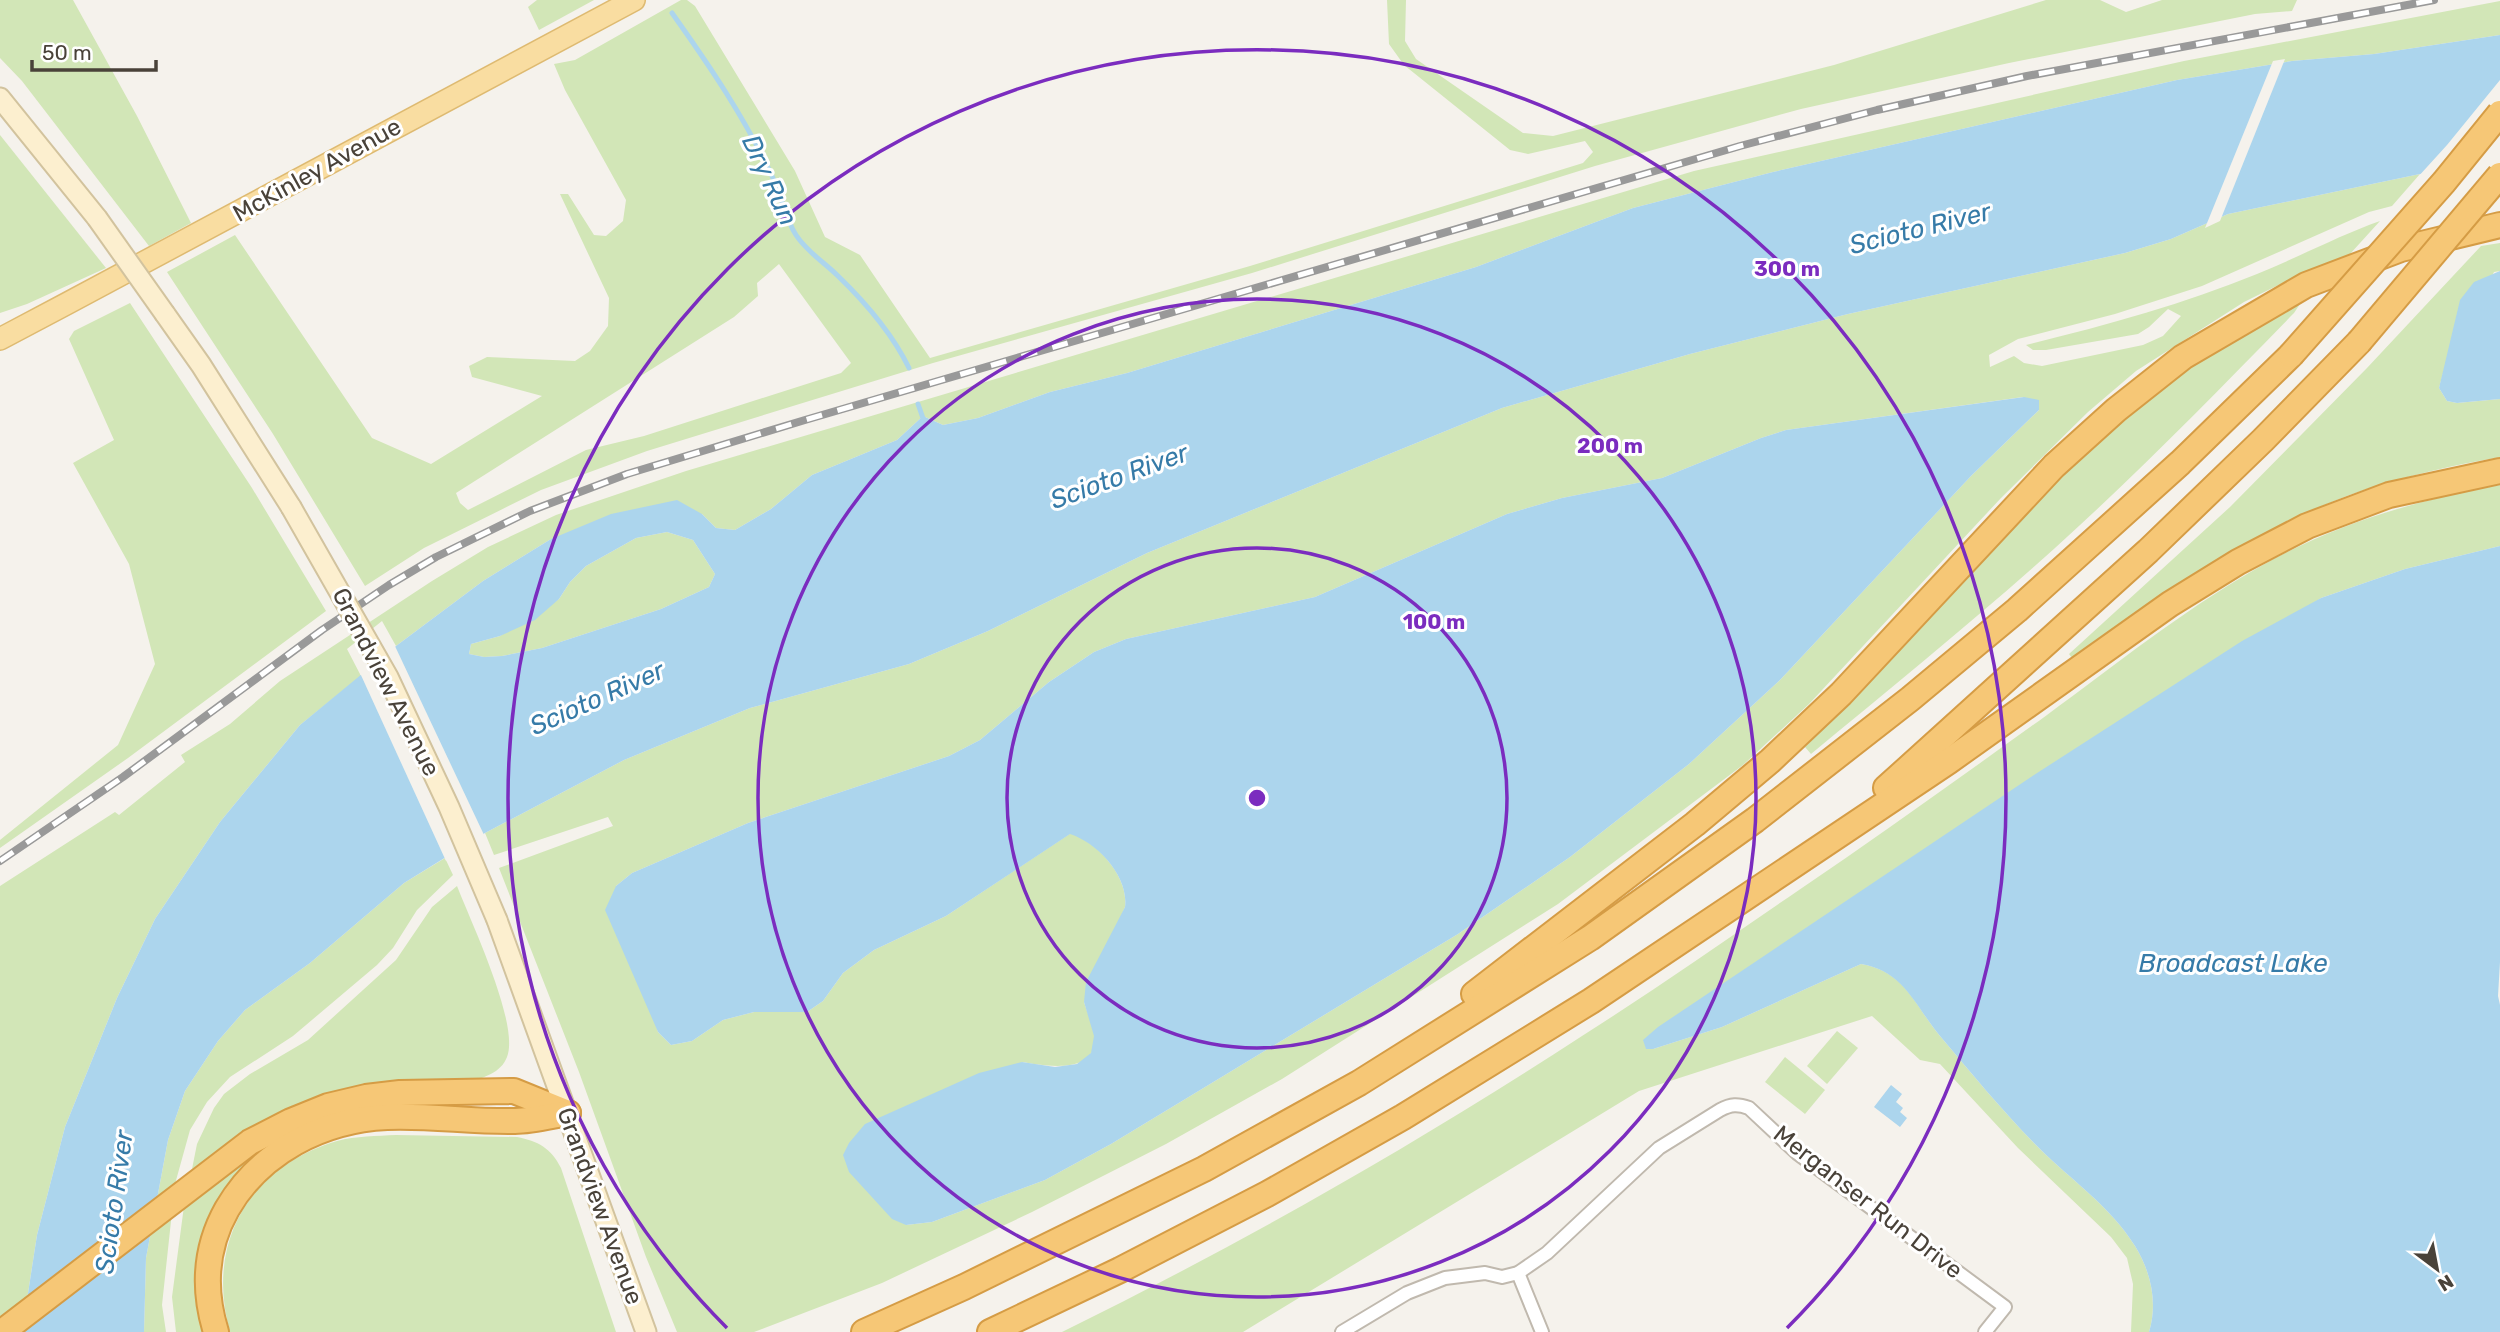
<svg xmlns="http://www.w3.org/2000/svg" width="2500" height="1332" font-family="Rubik,sans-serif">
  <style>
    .green { fill: #d2e6b7; fill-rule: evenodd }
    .water { fill: #acd5ed; fill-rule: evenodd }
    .pier { fill: #f5f2ec }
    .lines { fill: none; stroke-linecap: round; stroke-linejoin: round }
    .stream { stroke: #acd5ed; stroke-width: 5 }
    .minor-casing { stroke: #c0b9ae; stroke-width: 16 }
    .secondary-casing { stroke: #d2c39e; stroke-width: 23 }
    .primary-casing { stroke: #deba71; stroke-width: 24 }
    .motorway-casing { stroke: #d59c45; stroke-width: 28 }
    .minor { stroke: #fff; stroke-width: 12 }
    .secondary { stroke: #fcefcf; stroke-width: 19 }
    .primary { stroke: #f9dda1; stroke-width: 21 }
    .motorway { stroke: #f6c776; stroke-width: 24 }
    .rail-casing { stroke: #999; stroke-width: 8 }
    .rail { stroke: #fff; stroke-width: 5; stroke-dasharray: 16; stroke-linecap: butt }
    .secondary-bridge-casing { stroke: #d2c39e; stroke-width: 23; stroke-linecap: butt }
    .motorway-bridge-casing { stroke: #d59c45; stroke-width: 28; stroke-linecap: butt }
    .secondary-bridge { stroke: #fcefcf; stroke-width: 19 }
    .motorway-bridge { stroke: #f6c776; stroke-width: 24 }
    .ring { fill: none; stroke: #7b2cbf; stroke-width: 3.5 }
    .labels { text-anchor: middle; stroke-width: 6; stroke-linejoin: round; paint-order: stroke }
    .street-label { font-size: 24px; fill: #494239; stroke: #fff }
    .water-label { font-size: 26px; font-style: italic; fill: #367ba8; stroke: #fff }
    .centre { fill: #7b2cbf; stroke: #fff; stroke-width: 3.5 }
    .ring-label { font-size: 21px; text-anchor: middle; font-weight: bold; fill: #7b2cbf; stroke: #fff; stroke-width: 6; stroke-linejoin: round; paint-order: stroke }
  </style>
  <rect width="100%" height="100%" fill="#f5f2ec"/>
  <g class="green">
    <polygon points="0,0 73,0 137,116 191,223 149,246 22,81 0,58"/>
    <polygon points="537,0 594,0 539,30 528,7"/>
    <path d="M681 0H687L695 6 795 171 825 237 860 255 930 358 1250 266 1583 163 1593 152 1585 141 1528 154 1510 150 1404 65 1389 44 1387 0H1406L1405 41 1416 59 1523 133 1553 136 1834 65 2046 0H2100L2126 12 2162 0H2297L2292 11 2255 14 2009 63 1801 109 1595 166 1252 273 933 363 647 451 541 490 424 548 365 586 273 434 167 272 235 235 372 438 431 464 542 396 472 377 469 366 487 357 575 361 590 351 608 326 609 298 560 194H568L594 235 606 236 623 221 626 200 565 90 554 64 575 60ZM779 264 851 363 841 373 644 436 586 450 468 510 460 503 456 493 734 317 758 296 757 283Z"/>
    <polygon points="2500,1 2500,35 2374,54 2292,61 2177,80 1773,172 1633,208 1476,267 1127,373 1050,392 978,418 943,425 923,416 897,440 812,475 771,509 735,530 716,528 702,514 551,539 483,581 396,646 382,621 347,649 361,676 300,725 220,822 155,919 117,998 65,1127 37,1235 22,1332 0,1332 0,886 115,812 119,815 185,762 181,755 230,724 280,681 432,581 488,547 556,515 686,471 1694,171 2184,61"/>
    <polygon points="0,135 106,268 27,304 0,313"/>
    <path d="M2420 174 2392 206 2369 212 2202 286 2115 314 2018 339 1989 355 1990 367 2014 356 2024 363 2042 366 2143 345 2163 336 2181 316 2168 309 2149 327 2138 334 2046 350H2033L2026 345C2103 326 2184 304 2257 274 2299 257 2338 236 2380 221L2350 254 2309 270 2244 302 2136 371 2088 412 2001 498 1809 704 1743 765 1558 904 1282 1079 1166 1144 1032 1212 882 1283 754 1332H677L646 1257 579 1072 499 868 613 826 608 817 494 855 485 833 624 760 750 708 909 664 988 631 1147 553 1502 408 1690 354 1848 314 2125 253 2171 239 2228 214ZM2023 397 2039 410 1971 476 1780 680 1689 764 1570 857 1458 934 1111 1144 1045 1180 932 1222 906 1225 1022 1062C1045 1066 1100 1076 1094 1034 1092 1023 1087 1012 1084 1002L1125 907C1129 877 1098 843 1071 833L946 916 874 950 843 973 823 1001 807 1012H754L723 1020 692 1041 671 1045 658 1032 616 886 632 873 748 823 949 756 980 740 1049 682 1094 652 1126 639 1315 597 1507 514 1562 498 1662 478 1761 438 1786 430Z"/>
    <path d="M2500 243V271L2494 272 2447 359 2439 388 2447 401 2457 403 2500 399V457C2434 469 2367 484 2307 513 2223 552 2148 605 2072 658L2069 654 2230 507 2367 368 2481 246Z"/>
    <polygon points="130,303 252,488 326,611 128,758 0,848 0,840 118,745 155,664 129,564 73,463 114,440 69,339 74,331"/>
    <path d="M2300 304 2294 313C2216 393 2138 473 2055 548 1976 619 1893 686 1811 754L1805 747C1911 644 2003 524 2115 426 2149 396 2187 368 2225 344 2249 329 2275 317 2300 304Z"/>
    <path d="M2500 485V546L2405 569 2321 598 1653 1049 1722 1027 1861 964C1905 971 1915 1006 1940 1036 1972 1074 2004 1113 2039 1148 2071 1180 2110 1206 2135 1246 2151 1272 2158 1303 2149 1332H2131L2133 1284 2127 1258 2111 1237 2018 1148 1940 1064 1920 1060 1872 1016 1639 1091 1243 1332H1062C1241 1244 1415 1145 1582 1036 1656 989 1727 939 1799 890 1883 833 1965 774 2047 715 2115 665 2181 612 2254 570 2329 526 2415 500 2500 485Z"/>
    <polygon points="667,532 693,540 715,574 709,587 661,609 542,648 502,656 484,657 469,654 471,644 500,636 559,599 570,582 586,566 636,538"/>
    <polygon points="445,858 453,875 417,910 393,948 377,965 293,1036 230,1077 207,1102 190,1130 175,1184 162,1305 166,1332 144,1332 146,1258 168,1140 185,1091 218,1041 245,1010 310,963 404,883"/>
    <path d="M457 886C470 920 520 1024 507 1057 501 1073 483 1078 468 1082L329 1095 302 1103 258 1126 192 1169 197 1144 214 1108 224 1094 250 1074 308 1040 396 960 432 907Z"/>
    <polygon points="1837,1031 1858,1048 1827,1084 1807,1066"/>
    <polygon points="1785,1057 1825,1090 1805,1114 1765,1082"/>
    <path d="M396 1135 517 1137C538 1141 551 1148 561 1168L616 1332H230C205 1243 249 1167 337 1141 356 1136 377 1136 396 1135Z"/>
    <polygon points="282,1136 239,1176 206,1332 176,1332 172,1297 184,1206 244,1160"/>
  </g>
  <g class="water">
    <path d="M2500 35V167L2420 174 2228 214 2171 239 2125 253 1848 314 1690 354 1502 408 1147 553 988 631 909 664 750 708 624 760 485 833 404 883 310 963 245 1010 218 1041 185 1091 168 1140 146 1258 144 1332H22L37 1235 65 1127 117 998 155 919 220 822 300 725 396 646 483 581 551 539 611 514 677 500 702 514 716 528 735 530 771 509 812 475 897 440 923 416 943 425 978 418 1050 392 1127 373 1476 267 1633 208 1773 172 2177 80 2292 61 2374 54ZM667 532 693 540 715 574 709 587 661 609 542 648 502 656 484 657 469 654 471 644 500 636 535 620 559 599 570 582 586 566 636 538Z"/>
    <polygon points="2500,271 2500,399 2457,403 2447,401 2439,388 2460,300 2474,282"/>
    <path d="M2024 397 2039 400V410L1971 476 1780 680 1689 764 1570 857 1458 934 1111 1144 1045 1180 932 1222 906 1225 892 1219 849 1172 843 1155 849 1143 865 1124 979 1073 1022 1062 1055 1067 1077 1064 1091 1053 1094 1036 1084 1002 1086 982 1125 907C1129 877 1098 843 1070 834L946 916 874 950 843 973 823 1001 807 1012H754L723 1020 692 1041 671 1045 658 1032 605 910 616 886 632 873 748 823 949 756 980 740 1049 682 1094 652 1126 639 1315 597 1507 514 1562 498 1662 478 1761 438 1786 430Z"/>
    <path d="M2500 546V962L2498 996 2500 1005V1332H2149C2158 1303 2151 1272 2135 1246 2110 1206 2071 1180 2039 1148 2004 1113 1972 1074 1940 1036 1915 1006 1904 971 1861 964L1722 1027 1653 1049H1646L1643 1040 1658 1027 2034 775 2242 641 2321 598 2405 569Z"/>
    <polygon points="1891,1085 1902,1094 1896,1102 1903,1108 1900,1112 1907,1118 1900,1127 1874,1107"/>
  </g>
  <g class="pier">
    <polygon points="2285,59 2220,221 2205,228 2273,61"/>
    <polygon points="2500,80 2500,171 2417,178 2447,145"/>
    <polygon points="394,644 485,837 446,861 360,673"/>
  </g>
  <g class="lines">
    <g class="stream">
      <path d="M672 13C709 65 745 118 772 176 781 194 785 218 796 235 807 252 824 262 838 276 866 303 892 333 909 368"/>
      <polyline points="918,404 924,421"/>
    </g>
    <g class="minor-casing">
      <g id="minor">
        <polyline points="1518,1273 1542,1332"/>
        <path d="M1342 1332 1407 1293 1445 1278 1485 1273 1502 1277 1518 1273 1547 1253 1659 1148 1720 1110C1731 1104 1738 1104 1749 1108L1797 1153 2005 1307 1985 1332"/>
      </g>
    </g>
    <g class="secondary-casing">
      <g id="secondary">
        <polyline points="0,98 97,218"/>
        <polyline points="165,314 201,365 291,507"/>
        <polyline points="497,920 646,1332"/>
      </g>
    </g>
    <g class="primary-casing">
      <path id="primary" d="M0 339C212 227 423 113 634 0"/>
    </g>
    <g class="motorway-casing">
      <g id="motorway">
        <polyline points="1886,788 2148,551 2263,440 2359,342"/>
        <polyline points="1474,994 1695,824 1770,761 1841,694 2054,466 2116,410 2183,357 2306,285 2401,249 2500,225"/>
        <polyline points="2,1332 250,1142 291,1121 328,1106 366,1097 400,1093 514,1091 568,1113"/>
        <path d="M216 1332C203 1290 205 1248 227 1209 260 1152 322 1120 387 1117 429 1115 472 1122 515 1121 532 1121 551 1116 568 1113"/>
        <polyline points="864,1332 964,1287 1204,1169 1359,1083 1590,938 1755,820 1910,699 2017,610 2180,463 2291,355"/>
        <polyline points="990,1332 1120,1270 1267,1194 1403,1117 1591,1001 1949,761 2170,604 2238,562 2307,526 2389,495 2500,471"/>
      </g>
    </g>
    <use href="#minor" class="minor"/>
    <use href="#secondary" class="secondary"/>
    <use href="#primary" class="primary"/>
    <use href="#motorway" class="motorway"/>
    <g class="rail-casing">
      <polyline id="rail" points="0,861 123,777 322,630 389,585 436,557 530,511 627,474 805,420 1740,146 1877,110 2027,76 2434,0"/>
    </g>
    <use href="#rail" class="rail"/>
    <g class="secondary-bridge-casing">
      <g id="secondary-bridge">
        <polyline points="97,218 165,314"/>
        <polyline points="291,507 388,677 449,807 497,920"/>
      </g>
    </g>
    <g class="motorway-bridge-casing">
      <g id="motorway-bridge">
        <polyline points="2359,342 2500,175"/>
        <polyline points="2291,355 2444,182 2500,113"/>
      </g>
    </g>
    <use href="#secondary-bridge" class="secondary-bridge"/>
    <use href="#motorway-bridge" class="motorway-bridge"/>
  </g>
  <g class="ring">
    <circle cx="1257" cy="798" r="250"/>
    <circle cx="1257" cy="798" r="499"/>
    <path d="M727 1328A749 749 0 1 1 1787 1328"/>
  </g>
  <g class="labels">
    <g class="street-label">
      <text transform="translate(317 170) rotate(-29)" y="8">McKinley Avenue</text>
      <text transform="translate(386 682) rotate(63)" y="8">Grandview Avenue</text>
      <text transform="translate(1868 1202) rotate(38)" y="8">Merganser Run Drive</text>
      <text transform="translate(600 1206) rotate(70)" y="8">Grandview Avenue</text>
    </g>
    <g class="water-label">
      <text transform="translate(770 180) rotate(65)" y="9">Dry Run</text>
      <text transform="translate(1920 228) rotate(-14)" y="9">Scioto River</text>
      <text transform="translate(1119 476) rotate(-20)" y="9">Scioto River</text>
      <text transform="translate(597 698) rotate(-24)" y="9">Scioto River</text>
      <text x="2233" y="972">Broadcast Lake</text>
      <text transform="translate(114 1202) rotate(-82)" y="9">Scioto River</text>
    </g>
  </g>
  <circle cx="1257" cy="798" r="10" class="centre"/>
  <g class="ring-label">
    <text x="1787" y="276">300 m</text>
    <text x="1610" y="453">200 m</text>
    <text x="1434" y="629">100 m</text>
  </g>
  <g transform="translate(2437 1269) rotate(148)" stroke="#ffffff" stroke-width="5" paint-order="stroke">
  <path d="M0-5L12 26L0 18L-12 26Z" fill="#494239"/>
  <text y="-10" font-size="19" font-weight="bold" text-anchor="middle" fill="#494239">N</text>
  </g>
  <path d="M32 60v10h124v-10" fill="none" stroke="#494239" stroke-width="3.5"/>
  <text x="42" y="60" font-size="21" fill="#494239" stroke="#ffffff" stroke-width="5" paint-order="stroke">50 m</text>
</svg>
